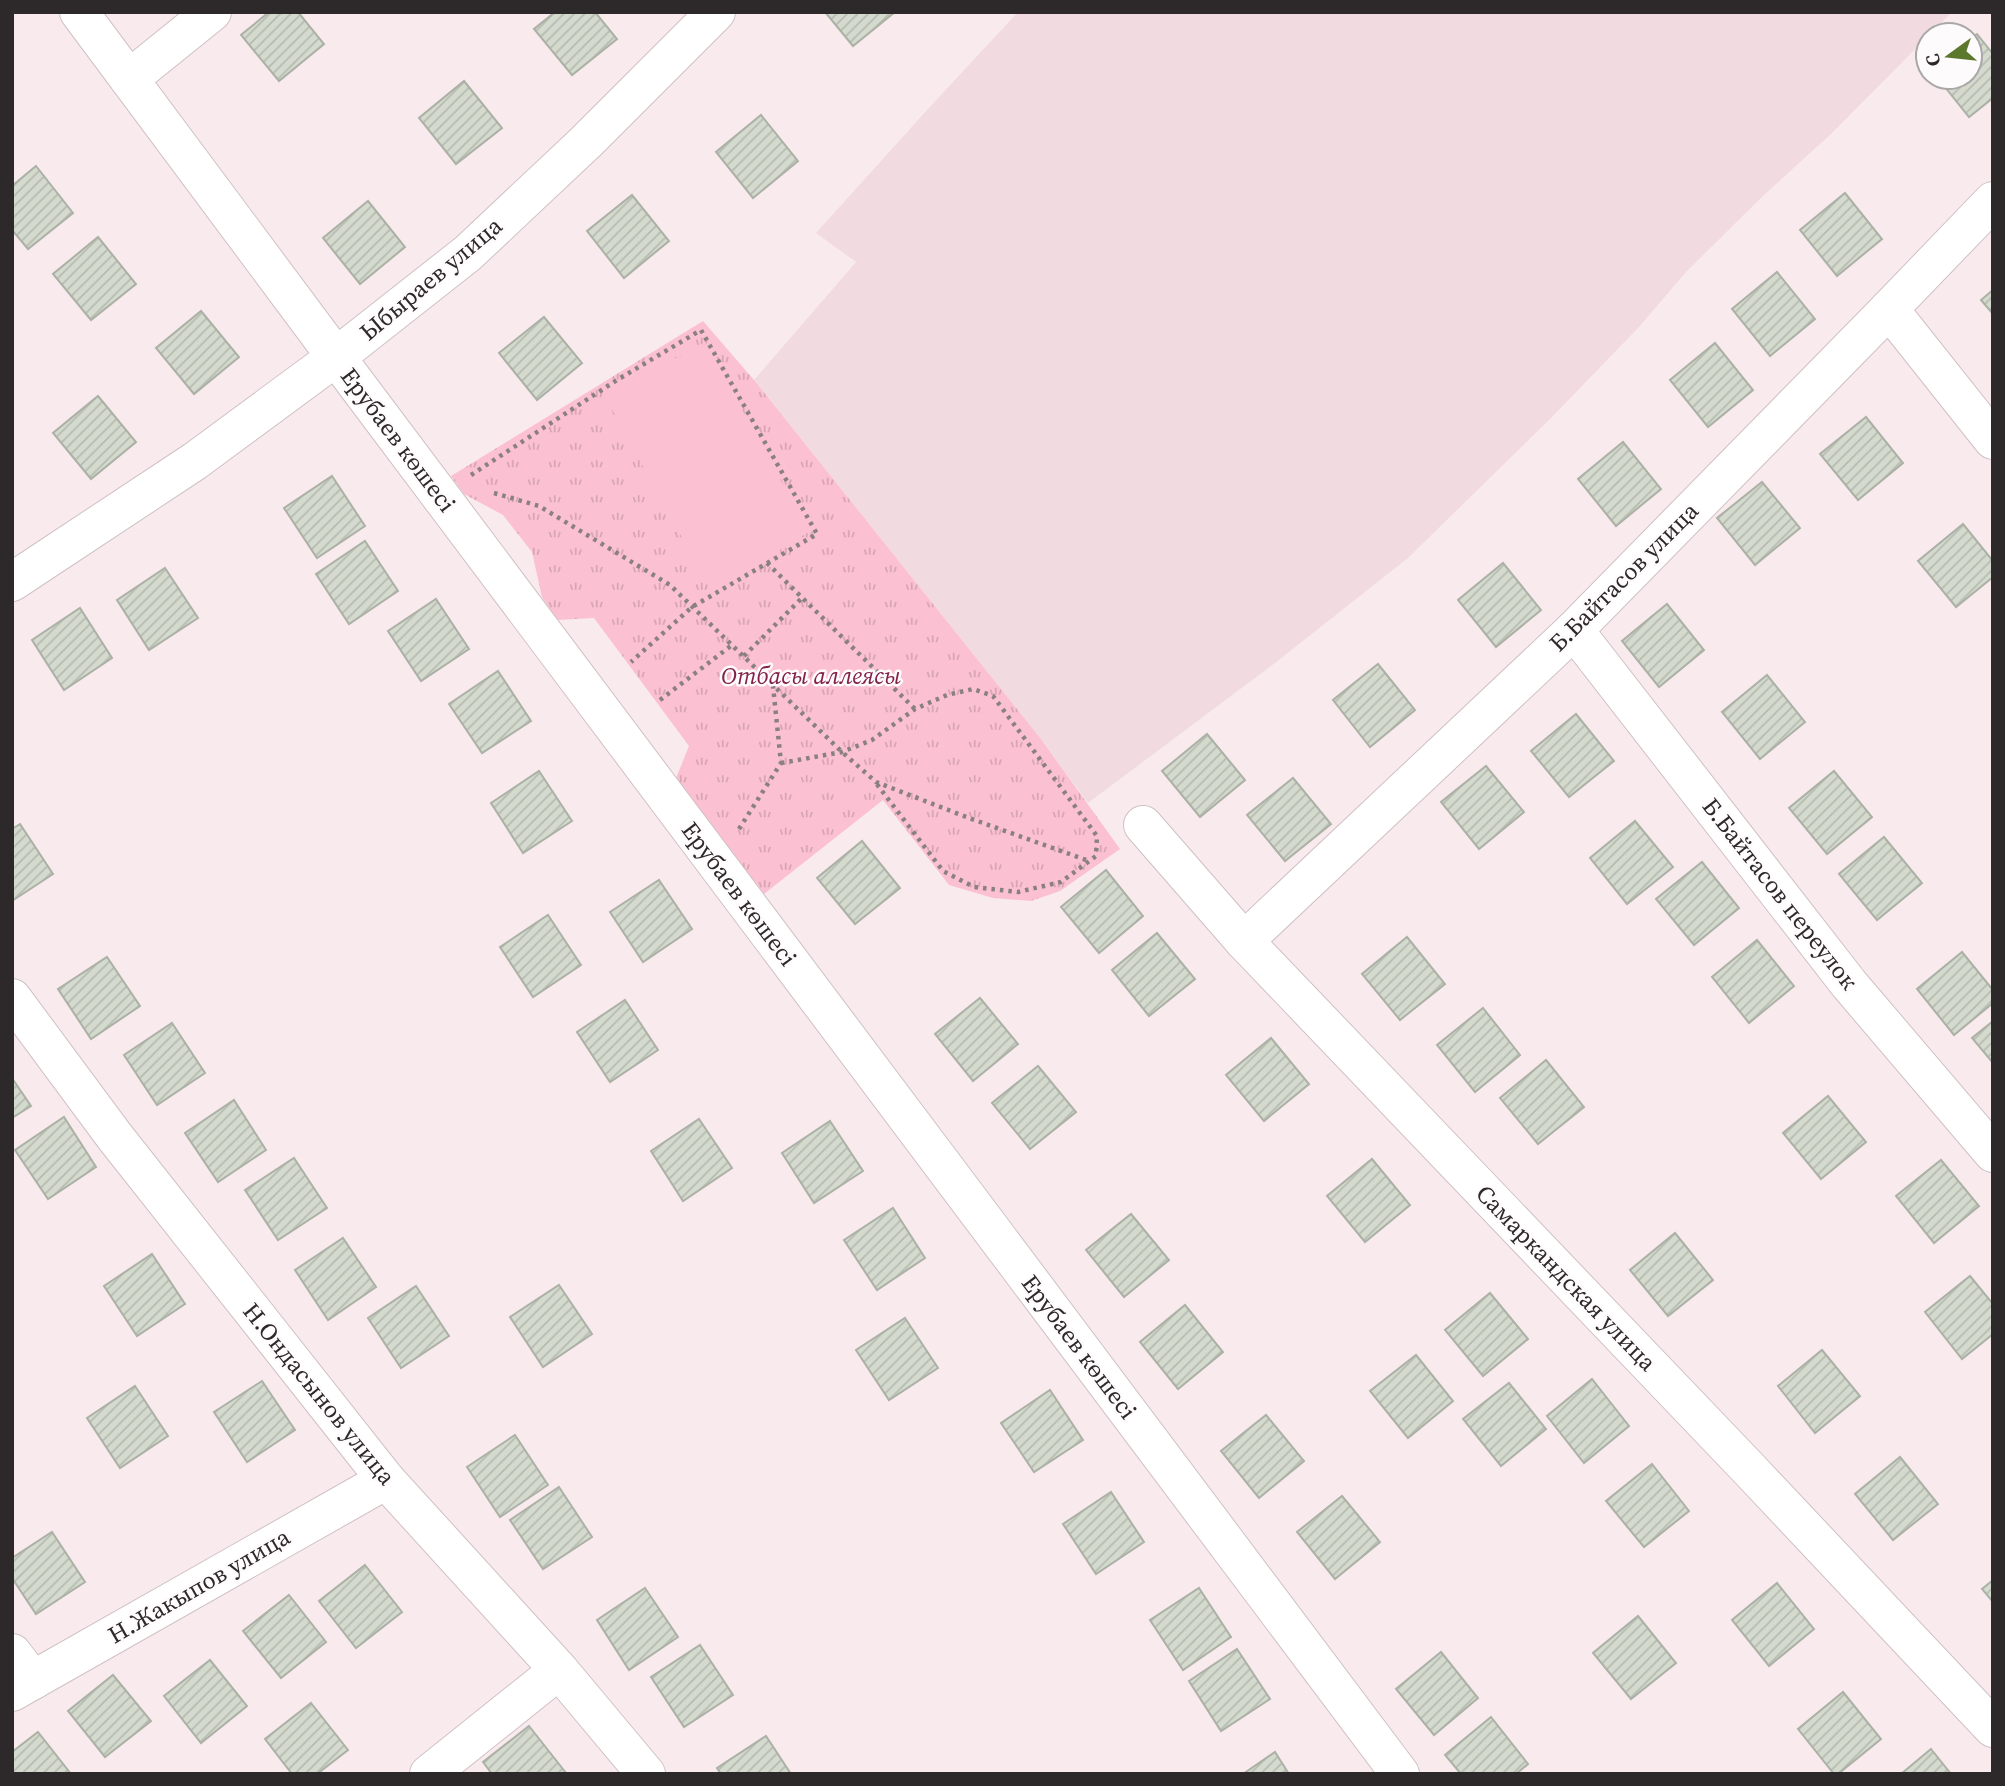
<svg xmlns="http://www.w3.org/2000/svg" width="2005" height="1786" font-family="'Source Serif 4',serif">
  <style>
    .built { fill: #f2dae1 }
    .park { fill: url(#park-tufts) }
    .pitch { fill: #fbc0d1 }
    .building { fill: url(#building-hatch); stroke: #acb1a6; stroke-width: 2 }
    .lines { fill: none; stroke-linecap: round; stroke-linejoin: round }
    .minor-casing { stroke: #cfc1c5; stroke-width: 40 }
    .major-casing { stroke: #cfc1c5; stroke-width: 40 }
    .path { stroke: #8a8083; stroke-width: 4.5; stroke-dasharray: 3.5 5; stroke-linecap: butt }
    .minor { stroke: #fff; stroke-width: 38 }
    .major { stroke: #fff; stroke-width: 38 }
    .labels { text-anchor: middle; stroke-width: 5; stroke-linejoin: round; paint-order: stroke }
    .street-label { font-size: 24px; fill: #2d2829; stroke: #fefbfc }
    .park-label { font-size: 24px; font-style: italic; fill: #812148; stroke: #fefbfc }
  </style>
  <defs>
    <pattern id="park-tufts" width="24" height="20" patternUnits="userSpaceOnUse" patternTransform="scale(1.75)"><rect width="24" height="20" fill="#fbc0d1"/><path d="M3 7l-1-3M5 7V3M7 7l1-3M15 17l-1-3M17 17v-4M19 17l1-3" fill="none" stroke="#d7a5b3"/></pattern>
    <pattern id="building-hatch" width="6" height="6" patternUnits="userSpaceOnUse" patternTransform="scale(1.75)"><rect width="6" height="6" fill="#d4dace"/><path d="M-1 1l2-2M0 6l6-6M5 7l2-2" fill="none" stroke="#b6bbb1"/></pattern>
  </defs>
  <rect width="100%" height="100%" fill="#f9eaee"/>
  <polygon class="built" points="1018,12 1952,12 1832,133 1764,195 1686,272 1639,327 1551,418 1408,558 1275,663 1088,803 1041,739 754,380 856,262 816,233 927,110"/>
  <polygon class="park" points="703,321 754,380 1041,739 1120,849 1060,891 1031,901 993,898 949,885 883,800 764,894 674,783 689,746 594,618 557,620 542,597 532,552 503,515 464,494 451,476"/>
  <polygon class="pitch" points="705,342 809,532 709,587 605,397"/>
  <g class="building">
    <polygon points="269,12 298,12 324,44 279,81 241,35"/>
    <polygon points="555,12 595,12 617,39 572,75 534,29"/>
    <polygon points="825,12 895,12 853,46"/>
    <polygon points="1977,34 1993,54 1993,98 1969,117 1937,77 1970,77 1970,39"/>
    <polygon points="464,81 502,128 456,164 419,118"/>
    <polygon points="761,115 798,161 753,198 716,152"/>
    <polygon points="36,166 73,213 28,249 12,230 12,186"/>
    <polygon points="1845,193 1882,239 1837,276 1800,230"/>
    <polygon points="632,195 669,241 624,278 587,231"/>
    <polygon points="368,201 405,247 360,284 323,238"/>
    <polygon points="98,237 136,284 91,320 53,274"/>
    <polygon points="1777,272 1815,319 1770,356 1732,309"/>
    <polygon points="1993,290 1993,314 1981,300"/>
    <polygon points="201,311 239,357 194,394 156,348"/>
    <polygon points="544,317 582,363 537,400 499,353"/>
    <polygon points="1715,343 1753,390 1708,427 1670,380"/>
    <polygon points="98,396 136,442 91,479 53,433"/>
    <polygon points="1866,417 1903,463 1858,500 1820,454"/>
    <polygon points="1623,442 1661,489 1616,526 1578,479"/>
    <polygon points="332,476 365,526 317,558 284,508"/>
    <polygon points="1762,482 1800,528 1755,565 1717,518"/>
    <polygon points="1963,524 1993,561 1993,577 1956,607 1918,561"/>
    <polygon points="365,541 398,591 349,624 316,574"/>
    <polygon points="1503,563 1541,610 1496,647 1458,600"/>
    <polygon points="165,568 198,618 149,650 117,600"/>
    <polygon points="436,599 469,649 421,681 388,631"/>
    <polygon points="1667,604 1704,650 1659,687 1622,641"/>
    <polygon points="80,608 112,658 64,690 32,640"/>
    <polygon points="1378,664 1415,710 1370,747 1333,700"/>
    <polygon points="498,671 531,721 482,753 449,704"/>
    <polygon points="1767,675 1805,722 1760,759 1722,712"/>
    <polygon points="1576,714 1614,761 1569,797 1531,751"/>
    <polygon points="1207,734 1245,780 1200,817 1162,771"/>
    <polygon points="1486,766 1524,812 1479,849 1441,802"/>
    <polygon points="539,771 572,821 523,853 491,803"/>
    <polygon points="1834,771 1872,817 1827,854 1789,808"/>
    <polygon points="1293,778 1331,824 1285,861 1247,815"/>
    <polygon points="1635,821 1673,867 1627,904 1590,858"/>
    <polygon points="20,824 53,874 12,901 12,829"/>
    <polygon points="1884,837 1922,883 1877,920 1839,874"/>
    <polygon points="862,841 900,888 855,924 817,878"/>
    <polygon points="1702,862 1739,908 1694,945 1656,899"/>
    <polygon points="1106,870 1143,916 1099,953 1061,907"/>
    <polygon points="659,880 692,929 643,962 610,912"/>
    <polygon points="548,915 581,965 533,997 500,947"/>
    <polygon points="1157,933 1195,979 1149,1016 1112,970"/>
    <polygon points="1407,937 1445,984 1400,1020 1362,974"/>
    <polygon points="1757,940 1794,986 1749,1023 1712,977"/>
    <polygon points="1962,952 1993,990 1993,1003 1954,1035 1917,989"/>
    <polygon points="107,957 140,1006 91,1039 58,989"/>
    <polygon points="980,998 1018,1044 973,1081 935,1034"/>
    <polygon points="625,1000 658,1050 610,1082 577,1032"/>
    <polygon points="1483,1008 1520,1055 1475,1092 1437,1045"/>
    <polygon points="1993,1021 1993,1063 1972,1038"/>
    <polygon points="172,1023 205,1073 157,1105 124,1055"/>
    <polygon points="1271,1038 1309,1084 1264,1121 1226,1075"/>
    <polygon points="1546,1060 1584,1107 1538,1144 1500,1098"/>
    <polygon points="1038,1066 1076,1112 1030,1149 992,1103"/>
    <polygon points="12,1078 31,1106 12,1118"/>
    <polygon points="1828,1096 1866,1142 1821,1179 1783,1133"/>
    <polygon points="234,1100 266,1150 218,1182 185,1133"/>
    <polygon points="64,1117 96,1167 48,1199 15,1150"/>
    <polygon points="699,1119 732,1168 683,1201 651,1151"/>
    <polygon points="830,1121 863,1171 814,1203 782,1153"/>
    <polygon points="294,1158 327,1208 278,1240 245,1190"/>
    <polygon points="1372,1159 1410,1205 1365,1242 1327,1196"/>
    <polygon points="1941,1160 1979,1206 1934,1243 1896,1196"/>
    <polygon points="893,1208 925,1258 877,1290 844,1240"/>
    <polygon points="1131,1214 1169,1260 1124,1297 1086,1250"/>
    <polygon points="1675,1233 1713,1280 1668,1316 1630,1270"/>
    <polygon points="343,1238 376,1287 328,1320 295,1270"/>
    <polygon points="152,1254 185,1304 137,1336 104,1286"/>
    <polygon points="1970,1276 1993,1304 1993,1334 1962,1359 1925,1312"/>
    <polygon points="559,1285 592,1334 543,1367 510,1317"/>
    <polygon points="416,1286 449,1336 401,1368 368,1318"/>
    <polygon points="1490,1293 1528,1339 1483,1376 1445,1330"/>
    <polygon points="1185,1305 1223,1352 1178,1389 1140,1342"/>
    <polygon points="905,1318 938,1368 889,1400 856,1350"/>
    <polygon points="1822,1350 1860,1396 1815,1433 1778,1386"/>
    <polygon points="1416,1355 1453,1401 1408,1438 1370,1391"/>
    <polygon points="1592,1379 1629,1426 1584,1463 1547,1416"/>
    <polygon points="262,1381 295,1430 247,1462 214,1412"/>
    <polygon points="1509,1383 1546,1429 1501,1466 1463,1419"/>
    <polygon points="135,1386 168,1436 120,1468 87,1418"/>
    <polygon points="1050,1390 1083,1440 1034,1472 1001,1423"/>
    <polygon points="1266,1415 1304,1461 1259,1498 1221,1451"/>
    <polygon points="515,1435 548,1485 500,1517 467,1467"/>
    <polygon points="1900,1457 1938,1504 1893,1540 1855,1494"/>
    <polygon points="1652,1464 1689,1511 1644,1547 1606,1501"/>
    <polygon points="559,1487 592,1537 543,1569 510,1520"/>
    <polygon points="1111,1492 1144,1542 1096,1574 1063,1524"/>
    <polygon points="1342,1496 1380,1542 1335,1579 1297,1532"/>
    <polygon points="52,1532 85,1582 36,1614 12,1578 12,1558"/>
    <polygon points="365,1565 402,1612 356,1648 319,1601"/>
    <polygon points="1993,1580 1993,1602 1982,1589"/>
    <polygon points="1777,1583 1814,1629 1769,1666 1732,1620"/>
    <polygon points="645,1588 678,1637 629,1670 597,1620"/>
    <polygon points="1199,1588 1231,1637 1183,1670 1150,1620"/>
    <polygon points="289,1595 326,1642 281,1678 243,1631"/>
    <polygon points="1638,1616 1676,1663 1631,1699 1593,1653"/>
    <polygon points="700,1645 733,1695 684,1727 651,1677"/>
    <polygon points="1237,1649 1270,1699 1221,1731 1189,1681"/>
    <polygon points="1441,1652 1478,1698 1434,1735 1396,1689"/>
    <polygon points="210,1660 247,1706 201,1743 164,1696"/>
    <polygon points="113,1675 151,1721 105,1757 68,1711"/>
    <polygon points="1843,1692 1881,1739 1838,1774 1834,1774 1798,1729"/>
    <polygon points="311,1703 348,1750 317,1774 292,1774 265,1739"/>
    <polygon points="1491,1717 1528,1764 1516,1774 1461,1774 1445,1755"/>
    <polygon points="529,1726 566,1773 492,1774 483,1762"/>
    <polygon points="38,1732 71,1774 12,1774 12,1752"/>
    <polygon points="766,1736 791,1774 721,1774 717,1768"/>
    <polygon points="1931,1749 1951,1774 1901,1774"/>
    <polygon points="1275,1752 1289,1774 1243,1774"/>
  </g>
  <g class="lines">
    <g class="minor-casing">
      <g id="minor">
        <polyline points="129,79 212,12"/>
        <polyline points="1889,309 1993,440"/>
        <polyline points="12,582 195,461 336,357 468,253 586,142 716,12"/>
        <polyline points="1574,630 1849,984 1993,1153"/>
        <polyline points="1143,825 1244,941 1750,1470 1993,1728"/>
        <polyline points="1244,941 1574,630 1889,309 1993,201"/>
        <polyline points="12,998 115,1137 386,1480 559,1670 646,1774"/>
        <polyline points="12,1653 33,1680"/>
        <polyline points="12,1692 386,1480"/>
        <polyline points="429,1774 559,1670"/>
      </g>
    </g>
    <g class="major-casing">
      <polyline id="major" points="79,12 336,357 1400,1774"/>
    </g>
    <g class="path">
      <polyline points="471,475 617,380 701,330 817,534 692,607 631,662"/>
      <polyline points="494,493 539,506 670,585 842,752 876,782 969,818 1089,861"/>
      <polyline points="767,563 915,709"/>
      <polyline points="744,656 802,598"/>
      <polyline points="660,700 732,645"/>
      <polyline points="781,763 842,752 872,740 915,709 947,695 973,689 993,696 1097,836 1096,856 1061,882 1018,892 974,887 943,871 876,783"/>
      <polyline points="739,829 781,763 773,686"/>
    </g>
    <use href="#minor" class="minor"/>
    <use href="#major" class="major"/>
  </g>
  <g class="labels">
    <g class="street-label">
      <text transform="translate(431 279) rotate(-40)" y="8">Ыбыраев улица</text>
      <text transform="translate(398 440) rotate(53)" y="8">Ерубаев көшесі</text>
      <text transform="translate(1624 577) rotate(-45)" y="8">Б.Байтасов улица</text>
      <text transform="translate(739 894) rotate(53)" y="8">Ерубаев көшесі</text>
      <text transform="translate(1780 894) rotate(52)" y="8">Б.Байтасов переулок</text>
      <text transform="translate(1566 1278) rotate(46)" y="8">Самаркандская улица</text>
      <text transform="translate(1079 1347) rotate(53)" y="8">Ерубаев көшесі</text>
      <text transform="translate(319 1394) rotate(51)" y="8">Н.Ондасынов улица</text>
      <text transform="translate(199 1586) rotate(-30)" y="8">Н.Жакыпов улица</text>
    </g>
    <g class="park-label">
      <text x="811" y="684">Отбасы аллеясы</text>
    </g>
  </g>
  <rect width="2005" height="1786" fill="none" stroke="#2d2829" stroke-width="28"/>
  <g transform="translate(1949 56) rotate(255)"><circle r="33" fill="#fefbfc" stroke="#aaa7a8" stroke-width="2"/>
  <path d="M0-5L12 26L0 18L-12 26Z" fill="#5c782c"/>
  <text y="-10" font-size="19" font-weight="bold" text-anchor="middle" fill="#2d2829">С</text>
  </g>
</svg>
